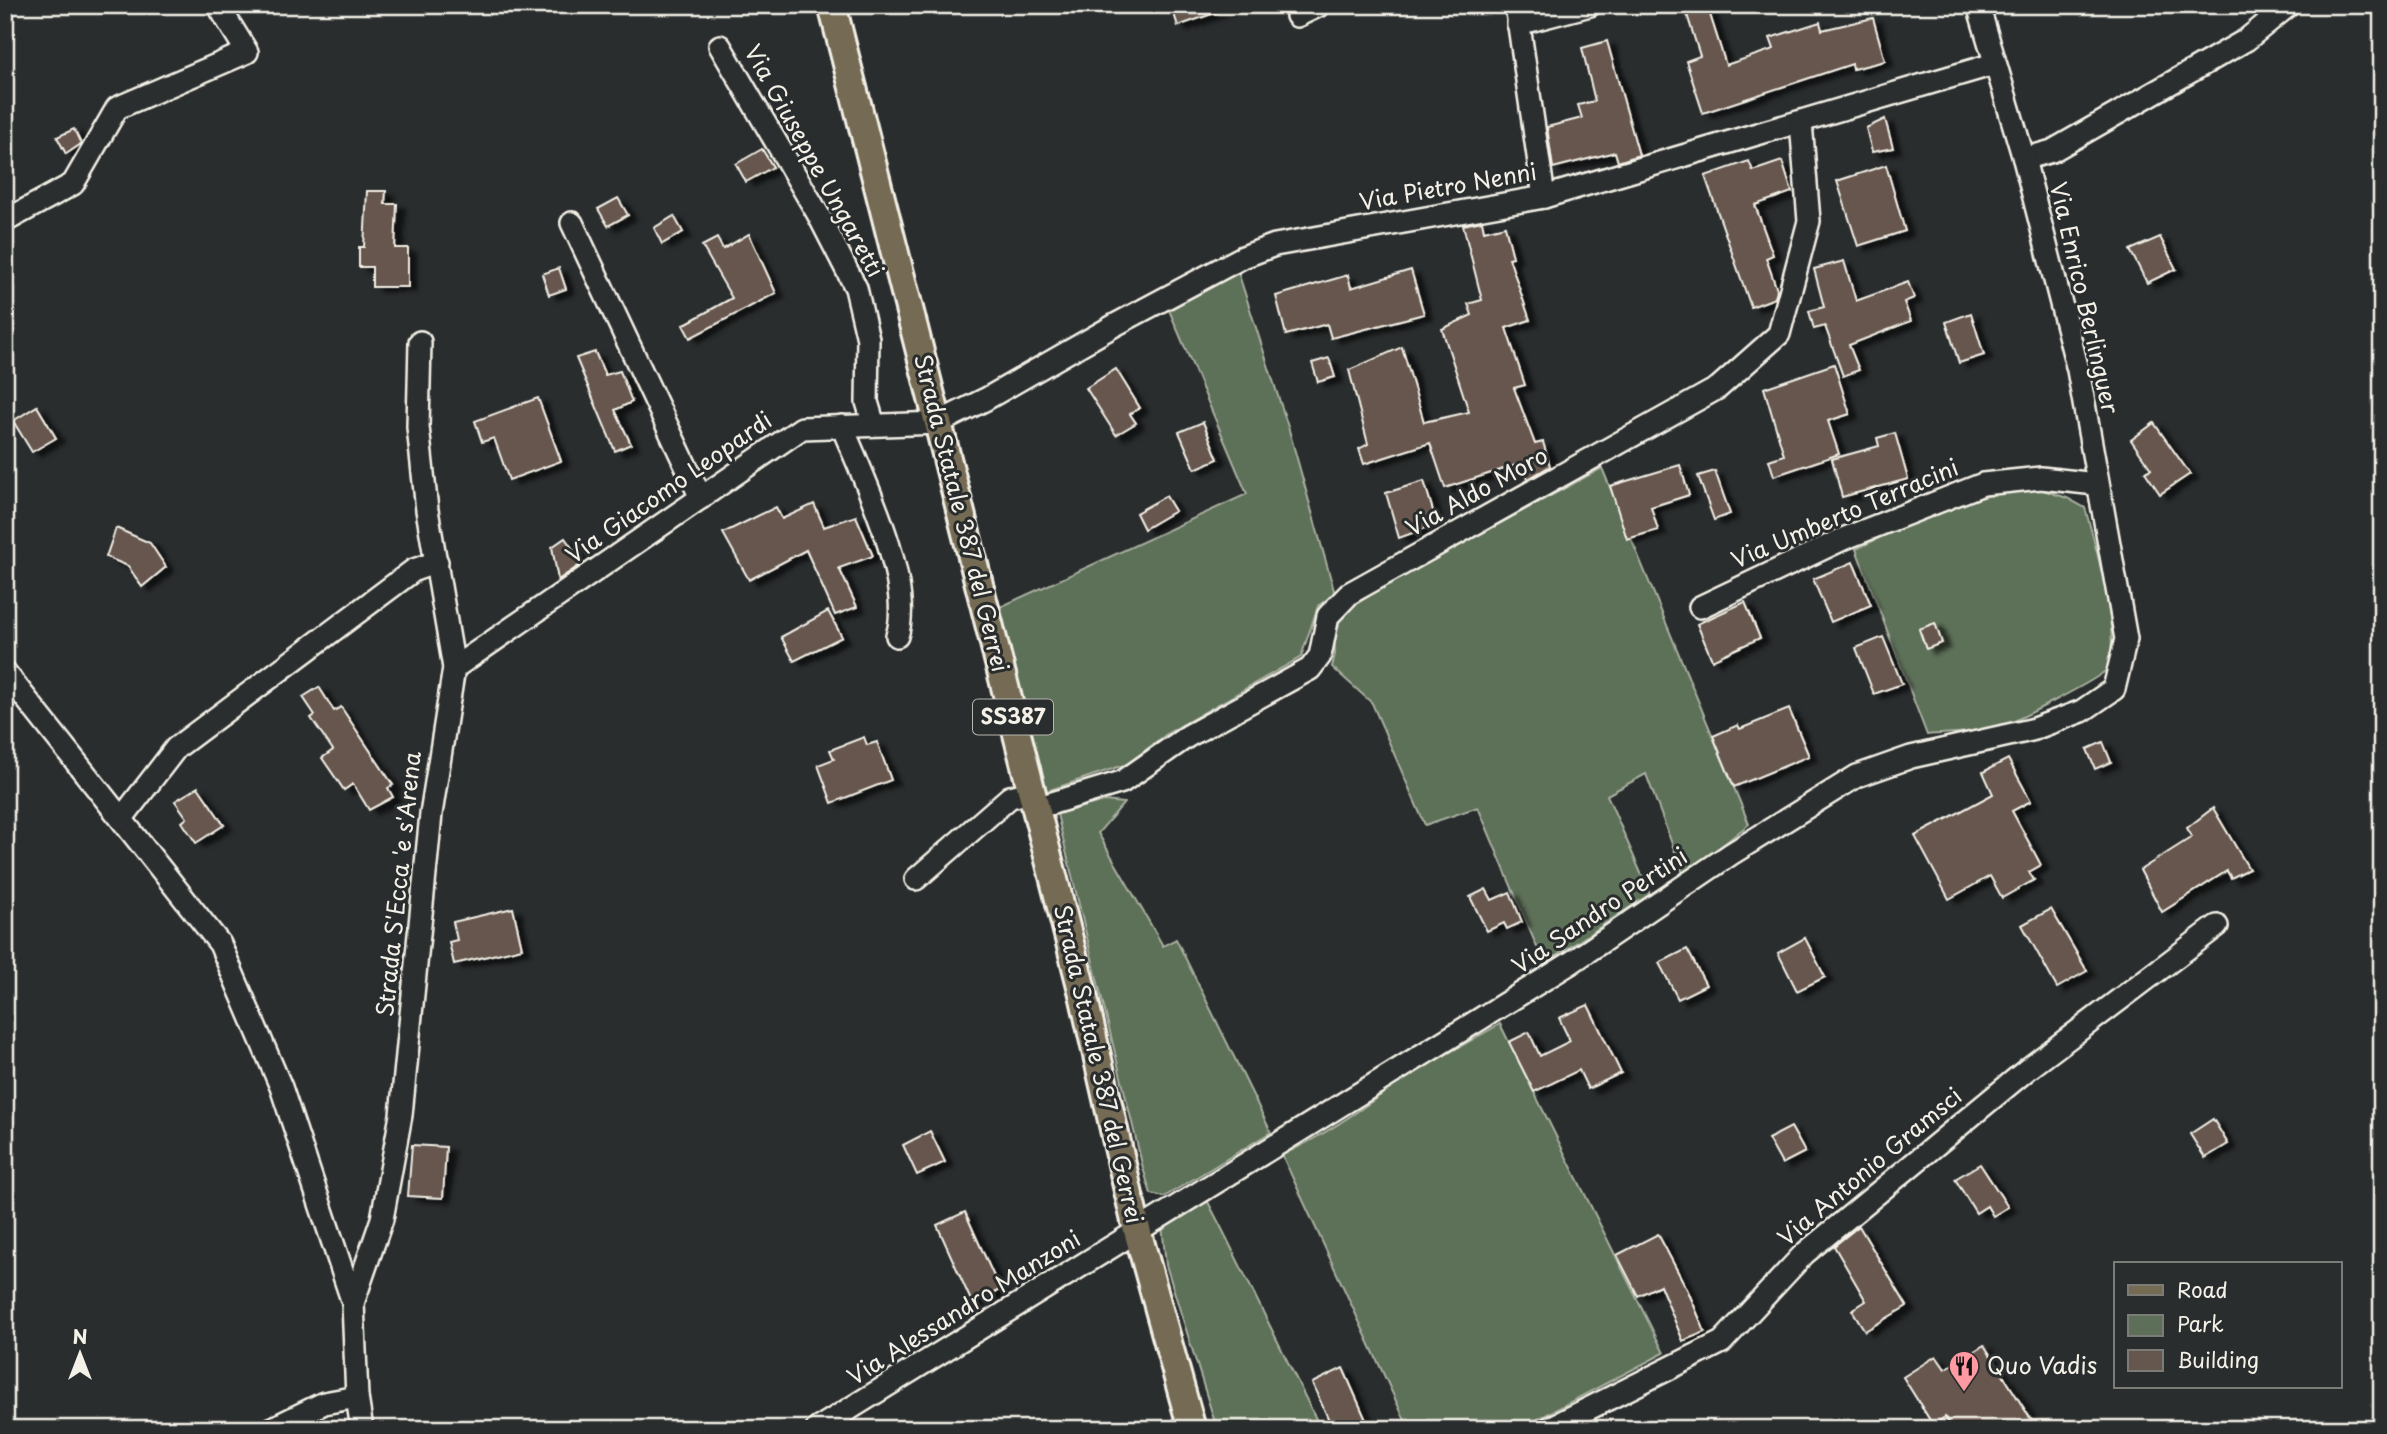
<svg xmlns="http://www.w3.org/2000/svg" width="2387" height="1434" font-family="'Playpen Sans',sans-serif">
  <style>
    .green { fill: #5d6f58; stroke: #a8b0a0; stroke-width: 2 }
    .building { fill: #66574e; stroke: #f4f1e8; stroke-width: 2; filter: url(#shadow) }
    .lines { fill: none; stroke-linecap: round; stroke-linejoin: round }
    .minor-casing { stroke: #f4f1e8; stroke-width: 26 }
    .major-casing { stroke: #f4f1e8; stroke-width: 32 }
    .minor { stroke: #2a2d2e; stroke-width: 21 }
    .major { stroke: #746b52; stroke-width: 26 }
    .labels { text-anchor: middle; stroke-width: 6; stroke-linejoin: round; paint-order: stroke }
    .shield { fill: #2a2d2e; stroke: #b7b6b0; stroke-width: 2 }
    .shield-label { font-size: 21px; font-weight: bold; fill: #f4f1e8 }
    .street-label { font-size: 23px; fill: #f4f1e8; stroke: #2a2d2e }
    .poi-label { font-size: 23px; fill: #f4f1e8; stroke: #2a2d2e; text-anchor: start }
  </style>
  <defs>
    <filter id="shadow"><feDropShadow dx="8" dy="4.5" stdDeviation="2" flood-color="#0009"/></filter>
  </defs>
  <rect width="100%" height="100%" fill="#2a2d2e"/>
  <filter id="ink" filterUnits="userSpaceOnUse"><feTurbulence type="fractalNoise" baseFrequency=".0143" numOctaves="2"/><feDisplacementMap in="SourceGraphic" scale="14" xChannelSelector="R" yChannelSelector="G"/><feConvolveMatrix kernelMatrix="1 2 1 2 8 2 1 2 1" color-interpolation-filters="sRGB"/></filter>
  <g filter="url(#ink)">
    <g class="green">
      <polygon points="1238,272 1289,430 1335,594 1318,606 1301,657 1168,733 1127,764 1044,792 1000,607 1247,494 1169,310"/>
      <polygon points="1602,468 1749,824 1684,876 1646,774 1607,795 1650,894 1544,964 1478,807 1425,825 1372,703 1332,667 1335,654 1334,629 1345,611 1395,580"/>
      <path d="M2034 487 2067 498 2085 508C2094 540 2124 643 2106 670 2099 679 2009 725 1997 728 1974 733 1950 733 1927 735L1856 549C1914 521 1970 495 2034 487Z"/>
      <polygon points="1104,801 1124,803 1098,833 1163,946 1176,939 1271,1132 1164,1197 1151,1194 1143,1168 1057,814"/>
      <path d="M1500 1024 1664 1353 1519 1429H1409L1282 1155C1323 1136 1356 1113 1392 1087 1426 1064 1464 1045 1500 1024Z"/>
      <polygon points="1206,1198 1222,1229 1321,1429 1217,1429 1166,1265 1162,1225"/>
    </g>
    <g class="building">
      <polygon points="1171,5 1228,5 1229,8 1178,26"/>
      <polygon points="1684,5 1707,5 1726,65 1774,49 1770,38 1820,22 1822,30 1873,18 1885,61 1853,69 1852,64 1703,113 1686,61 1700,56"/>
      <polygon points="1607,41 1639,155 1618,162 1615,152 1553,168 1547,127 1582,118 1578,105 1595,101 1582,48"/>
      <polygon points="1885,119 1893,148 1872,152 1866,128"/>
      <polygon points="74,129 81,144 66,154 57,137"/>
      <polygon points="762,149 773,167 746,182 736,164"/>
      <polygon points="1749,161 1753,171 1782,161 1792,192 1755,205 1773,255 1766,258 1777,290 1775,298 1751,307 1705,176"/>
      <polygon points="1886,165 1905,231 1858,246 1837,181"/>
      <polygon points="367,191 386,191 385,204 397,204 395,248 408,248 408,287 372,287 372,267 359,267 359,247 364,247"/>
      <polygon points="618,198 628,215 608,226 598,209"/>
      <polygon points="674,216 683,232 662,244 654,228"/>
      <polygon points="1482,221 1484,231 1505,226 1513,257 1509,258 1530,320 1506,328 1525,385 1514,388 1535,444 1543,442 1550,466 1528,479 1522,463 1445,488 1430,443 1364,464 1359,449 1368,444 1349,370 1402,347 1424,422 1469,412 1442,329 1472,315 1468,304 1482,300 1463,225"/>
      <polygon points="749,234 776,293 690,338 683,325 732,298 702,246 717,238 723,249"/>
      <polygon points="2160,237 2176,269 2147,283 2130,250"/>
      <polygon points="1844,261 1856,301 1908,282 1914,298 1904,302 1911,321 1849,345 1859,370 1843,376 1825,326 1814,329 1809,311 1824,307 1814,269"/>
      <polygon points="559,268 566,289 549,295 542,274"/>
      <polygon points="1411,270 1424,314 1331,338 1327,324 1286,335 1276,296 1348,275 1351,288"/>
      <polygon points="1971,313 1984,355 1959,363 1946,322"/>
      <polygon points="595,352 605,375 620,371 632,402 615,410 631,444 615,451 576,358"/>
      <polygon points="1329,358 1335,377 1318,382 1312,363"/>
      <polygon points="1834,364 1850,414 1828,421 1839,454 1774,476 1769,460 1784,455 1764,388"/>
      <polygon points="1116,369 1140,408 1130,414 1136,423 1116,435 1086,388"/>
      <polygon points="538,398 561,461 509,480 494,438 482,442 475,421"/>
      <polygon points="37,406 56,438 32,452 13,421"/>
      <polygon points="1203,422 1218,459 1195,469 1179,432"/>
      <polygon points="2154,423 2190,474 2160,494 2145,472 2151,469 2131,440"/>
      <polygon points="1895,433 1908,479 1842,497 1832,459 1879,446 1877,438"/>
      <polygon points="1680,465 1689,495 1651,507 1658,530 1627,539 1610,486"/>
      <polygon points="1715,471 1730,514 1714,520 1698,476"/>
      <polygon points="1424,481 1437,524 1399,538 1386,493"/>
      <polygon points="1166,496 1175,511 1144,529 1136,513"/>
      <polygon points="814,504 824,527 856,516 873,556 839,568 857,607 835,615 806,550 749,580 723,533 776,507 782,519"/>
      <polygon points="116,528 150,543 166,567 142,587 128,566 106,557"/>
      <polygon points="565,538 583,563 558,580 552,547"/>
      <polygon points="1853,562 1871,605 1831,622 1813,579"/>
      <polygon points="1745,602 1760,638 1712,660 1697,624"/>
      <polygon points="828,611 842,637 794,661 781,637"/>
      <polygon points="1935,623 1942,643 1926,649 1919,629"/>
      <polygon points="1883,637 1902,684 1874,694 1856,648"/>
      <polygon points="319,687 334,711 341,707 393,785 388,788 393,797 369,810 353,784 344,790 322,758 333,750 311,718 315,715 303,697"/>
      <polygon points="1789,709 1809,756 1734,787 1713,736 1738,725 1740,729"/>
      <polygon points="864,737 867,745 877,742 891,780 832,803 818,765 834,759 830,750"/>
      <polygon points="2103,742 2111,762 2095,769 2087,749"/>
      <polygon points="2008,759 2031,801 2012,811 2041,865 2029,872 2034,880 2002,898 1990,876 1949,899 1915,836 1993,794 1983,772"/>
      <polygon points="198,787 224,825 196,843 182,822 187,818 175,801"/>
      <polygon points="2213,808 2249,869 2231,878 2227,871 2162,912 2140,870 2192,837 2187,828"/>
      <polygon points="1486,889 1492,900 1510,892 1522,922 1507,929 1504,923 1487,931 1470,897"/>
      <polygon points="513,908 522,948 454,964 449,942 457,940 453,922"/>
      <polygon points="2051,909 2087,971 2057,988 2022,925"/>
      <polygon points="1805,938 1825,977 1797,991 1778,953"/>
      <polygon points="1687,949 1706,985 1678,999 1659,963"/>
      <polygon points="1588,1005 1621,1073 1588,1089 1579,1070 1534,1092 1509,1042 1529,1032 1540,1056 1570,1041 1559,1018"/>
      <polygon points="2213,1119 2228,1144 2205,1158 2190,1134"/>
      <polygon points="1791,1127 1805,1152 1782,1164 1768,1139"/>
      <polygon points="930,1131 945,1162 917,1175 903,1145"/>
      <polygon points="412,1145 446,1147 443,1198 408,1196"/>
      <polygon points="1980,1164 2008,1207 1993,1216 1987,1206 1976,1213 1955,1179"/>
      <polygon points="965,1212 1000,1290 972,1303 937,1225"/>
      <polygon points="1859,1226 1907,1306 1865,1331 1852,1310 1866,1301 1834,1246"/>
      <polygon points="1658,1234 1688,1291 1705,1332 1683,1341 1660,1285 1638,1296 1617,1255"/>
      <polygon points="1984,1345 2037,1429 1952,1429 1945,1417 1933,1425 1903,1377 1936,1356 1945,1369"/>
      <polygon points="1343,1368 1370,1429 1333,1429 1312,1383"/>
    </g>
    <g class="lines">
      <g class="minor-casing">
        <g id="minor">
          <polyline points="1516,5 1544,197"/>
          <polyline points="1297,16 1320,5"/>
          <polyline points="1518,24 1590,5"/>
          <polyline points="720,46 818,214 856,288 868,339 867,402 874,425"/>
          <polyline points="2024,159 2052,151 2246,40 2289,5"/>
          <polyline points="5,221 73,184 117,108 247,52 218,5"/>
          <polyline points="572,223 701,498"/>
          <path d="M842 426C864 479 914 582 897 636"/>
          <polyline points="1700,607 1843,539 1983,484 2041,478 2096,484"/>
          <polyline points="454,668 802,428 938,423 986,399 1115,325 1243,257 1275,245 1544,197 1994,64"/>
          <polyline points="5,672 220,944 281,1087 353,1303"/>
          <polyline points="1036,808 1122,782 1188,736 1310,669 1320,656 1328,616 1350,593 1718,388 1779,334 1809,221 1801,122"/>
          <polyline points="122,818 176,748 414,570 437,562"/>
          <polyline points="916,879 1010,797 1032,792"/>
          <polyline points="271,1429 324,1403 357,1397"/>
          <polyline points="362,1429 357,1397 353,1303 382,1219 401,1115 431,814 454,668 427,510 418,427 420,342"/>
          <polyline points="817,1429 1569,964 1731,854 1857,776 1911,757 2031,730 2082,711 2114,689 2126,639 2078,370 2024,159 1978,5"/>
          <polyline points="1548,1429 1722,1342 1804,1254 2029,1068 2217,926"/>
        </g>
      </g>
      <g class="major-casing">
        <polyline id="major" points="832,5 1083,994 1137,1230 1192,1429"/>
      </g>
      <use href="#minor" class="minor"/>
      <use href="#major" class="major"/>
    </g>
  </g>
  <defs>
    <g id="restaurant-pin" transform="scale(1.575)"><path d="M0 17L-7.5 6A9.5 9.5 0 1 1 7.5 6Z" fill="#ff9aa2" stroke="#2a2d2e"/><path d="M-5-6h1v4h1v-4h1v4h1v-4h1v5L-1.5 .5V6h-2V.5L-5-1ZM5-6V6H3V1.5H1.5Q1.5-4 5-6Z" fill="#111"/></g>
  </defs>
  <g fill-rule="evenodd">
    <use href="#restaurant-pin" x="1964" y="1366"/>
  </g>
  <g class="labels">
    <rect class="shield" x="973" y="699.5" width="80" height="35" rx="5"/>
    <g class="shield-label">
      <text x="1013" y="724">SS387</text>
    </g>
    <g class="street-label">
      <text transform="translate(814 161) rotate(61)" y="8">Via Giuseppe Ungaretti</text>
      <text transform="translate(1448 187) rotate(-10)" y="8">Via Pietro Nenni</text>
      <text transform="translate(2084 298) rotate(77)" y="8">Via Enrico Berlinguer</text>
      <text transform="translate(669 488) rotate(-35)" y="8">Via Giacomo Leopardi</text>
      <text transform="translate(1477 492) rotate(-29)" y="8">Via Aldo Moro</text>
      <text transform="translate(961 513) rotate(76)" y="8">Strada Statale 387 del Gerrei</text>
      <text transform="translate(1845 514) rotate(-23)" y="8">Via Umberto Terracini</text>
      <text transform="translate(399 884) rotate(-84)" y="8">Strada S'Ecca 'e s'Arena</text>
      <text transform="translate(1600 911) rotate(-34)" y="8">Via Sandro Pertini</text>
      <text transform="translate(1098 1064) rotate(77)" y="8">Strada Statale 387 del Gerrei</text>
      <text transform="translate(1870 1167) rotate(-40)" y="8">Via Antonio Gramsci</text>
      <text transform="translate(964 1308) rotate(-32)" y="8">Via Alessandro Manzoni</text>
    </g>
    <g class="poi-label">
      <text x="1987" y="1374">Quo Vadis</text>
    </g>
  </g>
  <rect width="2387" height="1434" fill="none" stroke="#2a2d2e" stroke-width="28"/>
  <rect x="14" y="14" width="2359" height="1406" fill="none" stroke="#f4f1e8" stroke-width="2.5" filter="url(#ink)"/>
  <rect x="2114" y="1262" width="228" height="126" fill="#2a2d2e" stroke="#7b7b78" stroke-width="2"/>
  <rect x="2128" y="1285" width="35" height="10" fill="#746b52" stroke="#7b7b78" stroke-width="2"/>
  <text x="2177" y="1298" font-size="21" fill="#f4f1e8">Road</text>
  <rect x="2128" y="1315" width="35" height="21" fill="#5d6f58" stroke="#7b7b78" stroke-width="2"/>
  <text x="2177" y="1332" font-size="21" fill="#f4f1e8">Park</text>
  <rect x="2128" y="1350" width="35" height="21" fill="#66574e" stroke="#7b7b78" stroke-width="2"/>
  <text x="2177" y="1368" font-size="21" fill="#f4f1e8">Building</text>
  <g transform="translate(80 1354)" stroke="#2a2d2e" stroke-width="5" paint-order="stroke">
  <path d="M0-5L12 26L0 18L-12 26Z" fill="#f4f1e8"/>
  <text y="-10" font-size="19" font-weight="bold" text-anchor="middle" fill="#f4f1e8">N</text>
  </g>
</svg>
